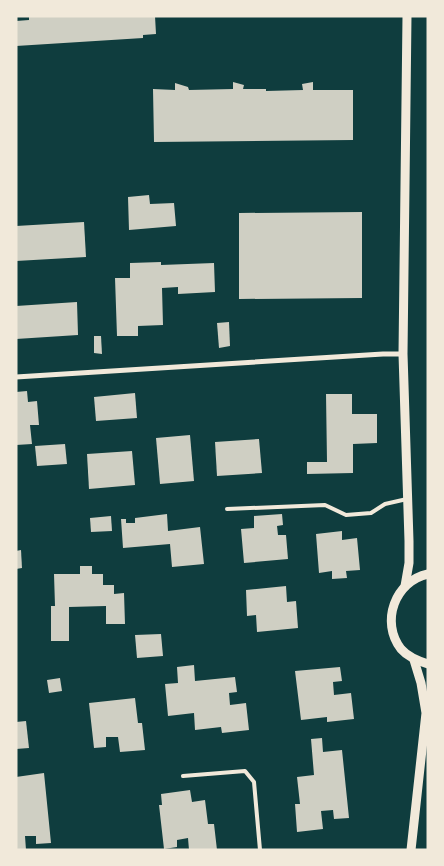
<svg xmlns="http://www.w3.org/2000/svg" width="444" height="866" font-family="'Exo 2',sans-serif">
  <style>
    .building { fill: #cfcfc3 }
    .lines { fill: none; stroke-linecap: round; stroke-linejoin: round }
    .service { stroke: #f1e9da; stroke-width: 4 }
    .minor { stroke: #f1e9da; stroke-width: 5 }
    .tertiary { stroke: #f1e9da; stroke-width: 9 }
  </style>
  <rect width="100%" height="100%" fill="#0f3d3e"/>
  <g class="building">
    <polygon points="29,16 155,16 156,34 143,35 143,38 16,46 16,21 29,20"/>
    <polygon points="233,82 244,85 243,89 266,89 266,91 303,90 302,84 313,82 313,90 353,90 353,140 154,142 153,89 175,90 175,83 188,87 189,90 233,89"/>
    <polygon points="149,195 150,204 174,203 176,226 129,230 128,197"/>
    <polygon points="362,212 362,298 239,299 239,213"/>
    <polygon points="84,222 86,257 16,261 16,226"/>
    <polygon points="161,262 161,265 214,263 215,292 178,294 178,287 162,288 163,325 138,326 138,336 117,336 115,278 130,278 130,263"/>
    <polygon points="77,302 78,335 16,339 16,306"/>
    <polygon points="229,322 230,346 219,348 217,323"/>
    <polygon points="94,336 101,336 102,354 94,353"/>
    <polygon points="27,391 28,402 37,401 39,425 30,425 32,444 16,445 16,392"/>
    <polygon points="135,393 137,418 96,421 94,397"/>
    <polygon points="326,394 352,394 352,414 377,414 377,443 353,444 353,473 307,474 307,462 327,462"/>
    <polygon points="190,435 194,481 160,484 156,438"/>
    <polygon points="259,439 262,473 217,476 215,442"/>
    <polygon points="65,444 67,464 37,466 35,446"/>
    <polygon points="132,451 135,485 89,489 87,454"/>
    <polygon points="167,514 168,531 200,527 204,564 172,567 170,544 123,548 121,519 126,519 126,523 135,523 135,518"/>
    <polygon points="282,514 283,525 277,526 278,535 286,535 288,559 244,563 241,529 254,528 254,516"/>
    <polygon points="111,516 112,531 91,532 90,518"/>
    <polygon points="342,531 342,540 357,538 360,570 346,571 347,578 332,579 332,571 319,573 316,534"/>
    <polygon points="21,550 22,568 16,569 16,551"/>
    <polygon points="80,566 92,566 92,574 103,574 103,585 114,585 114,594 124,593 125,624 106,624 106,606 69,607 69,641 51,641 51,606 55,606 54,574 80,574"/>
    <polygon points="286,586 287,602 296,601 298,628 257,632 256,615 247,616 246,590"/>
    <polygon points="161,634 163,656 137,658 135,635"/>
    <polygon points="194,665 195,681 235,677 237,692 229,693 230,705 246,703 249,730 222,733 221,727 195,730 194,713 168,716 165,684 178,683 177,667"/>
    <polygon points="340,667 342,681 333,682 334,695 351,693 354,719 327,722 327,717 301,720 295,671"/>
    <polygon points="60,678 62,691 49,693 47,680"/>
    <polygon points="135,698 138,723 142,723 145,750 120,752 118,737 106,737 106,747 94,748 89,703"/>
    <polygon points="26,721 29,748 16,749 16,722"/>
    <polygon points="322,738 323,752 342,750 349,818 334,819 333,810 321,811 323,829 297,832 295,804 300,804 297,777 314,775 311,739"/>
    <polygon points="44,773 51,843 36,844 36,836 25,836 26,850 16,850 16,777"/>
    <polygon points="190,790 192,802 205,800 208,824 214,824 217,850 189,850 188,838 177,840 177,847 164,849 159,805 162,805 161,794"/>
  </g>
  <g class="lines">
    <g class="service">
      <polyline points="227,509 325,505 346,515 371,513 385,504 407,499"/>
      <polyline points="183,776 245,771 254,782 260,850"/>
    </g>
    <polyline class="minor" points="16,377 383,354 403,354"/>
    <g class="tertiary">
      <path d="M428 574C395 581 380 622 401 649 408 657 418 661 428 664"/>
      <polyline points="405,586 409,563 409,541 403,354 407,16"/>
      <polyline points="411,850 426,713 421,683 414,660"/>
    </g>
  </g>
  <rect width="444" height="866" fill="none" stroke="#f1e9da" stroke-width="35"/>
</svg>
